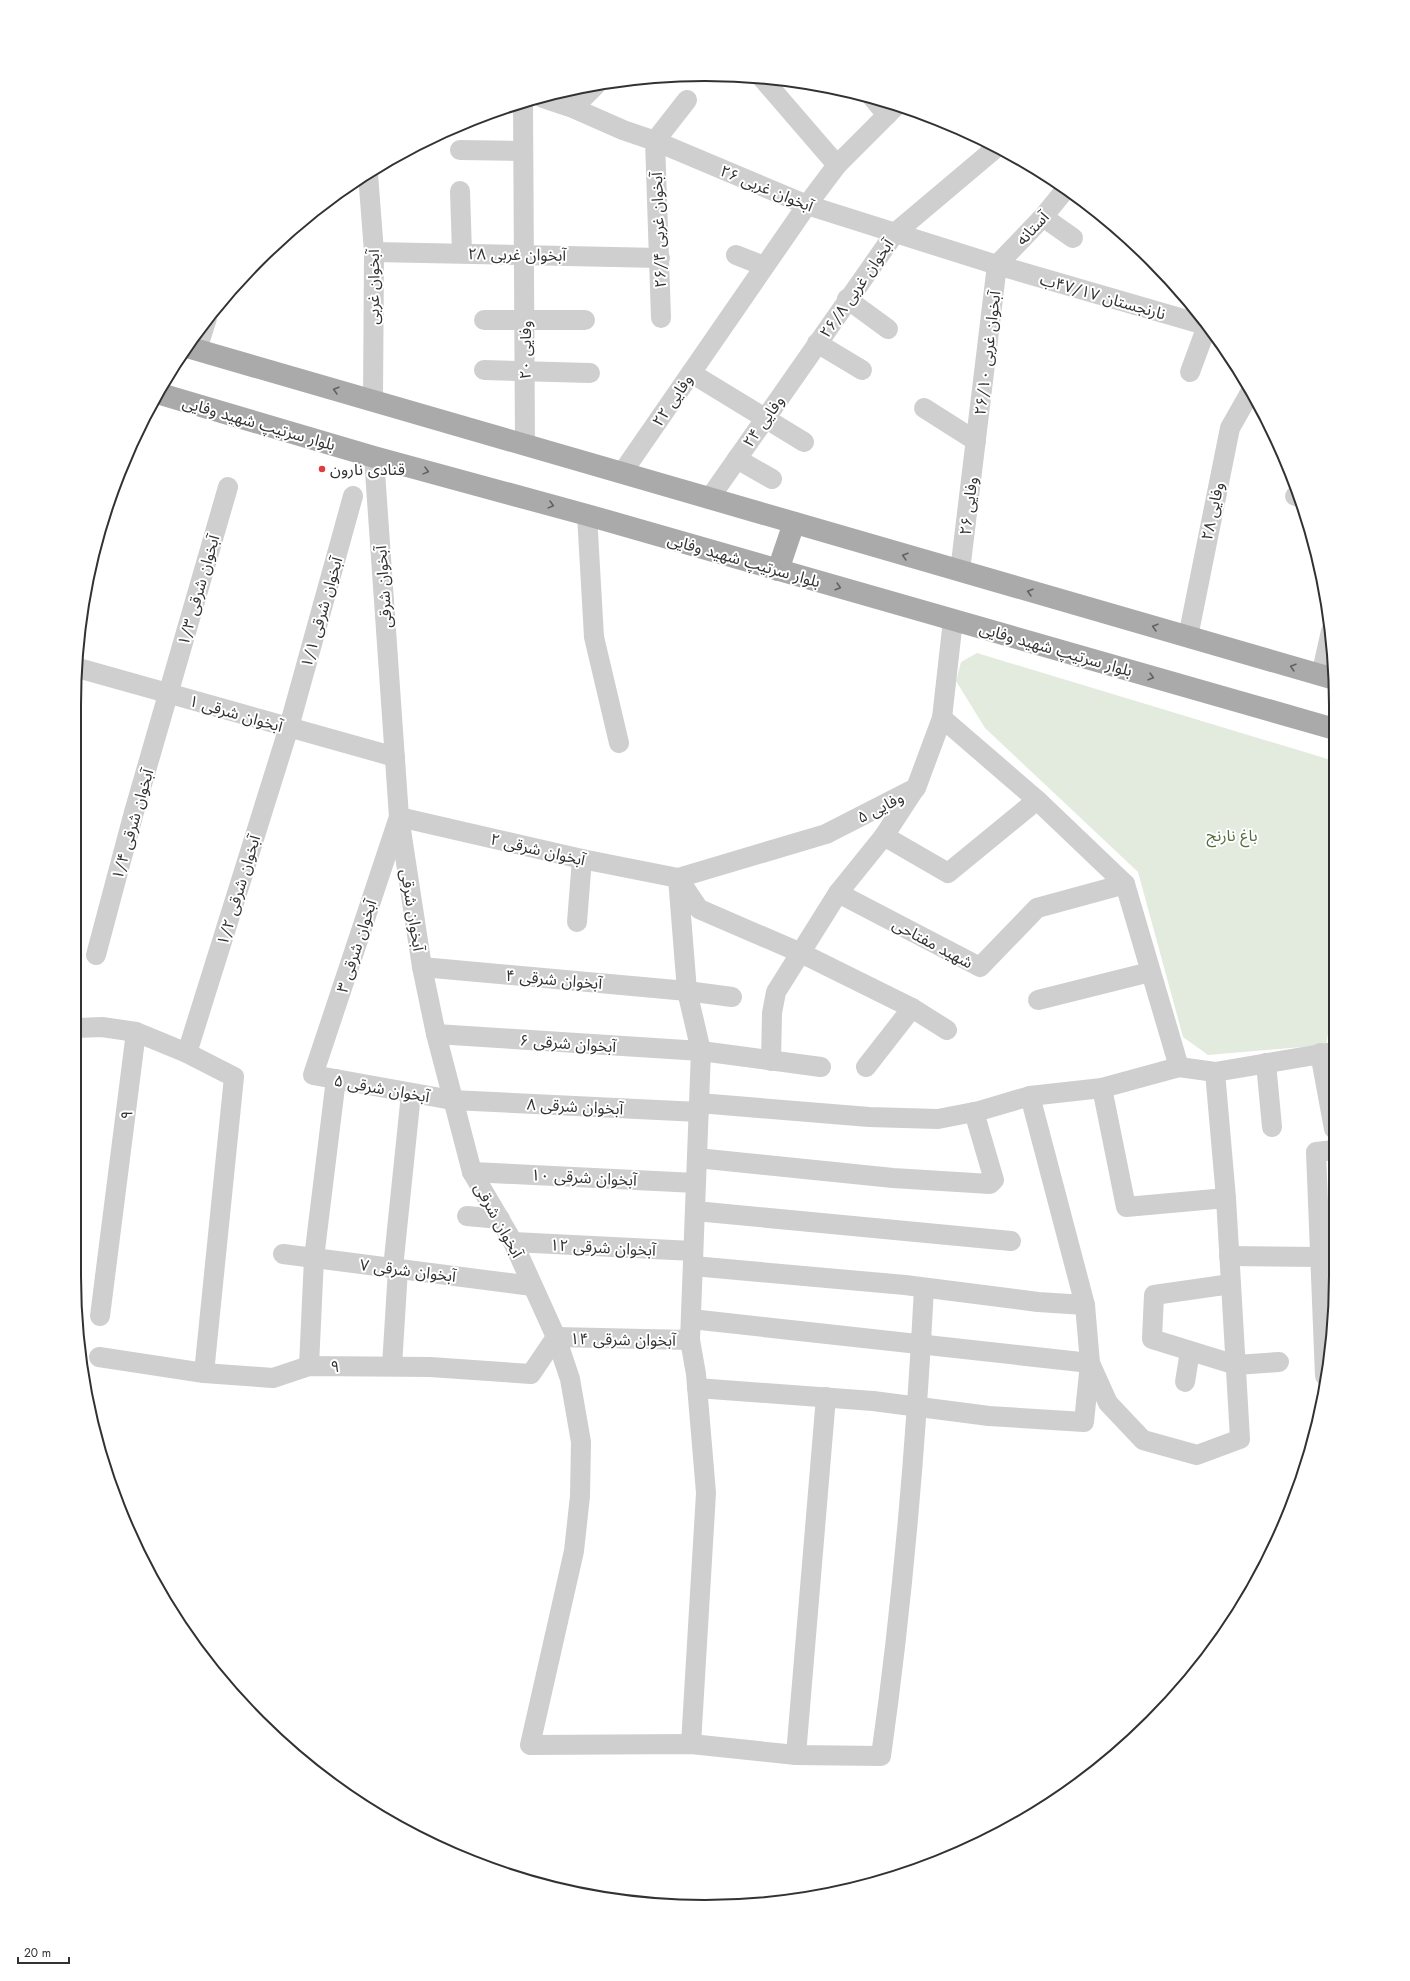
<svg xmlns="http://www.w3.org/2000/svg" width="1410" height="1981" font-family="Jost,'Noto Sans Arabic',sans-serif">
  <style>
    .green { fill: #e3ebde }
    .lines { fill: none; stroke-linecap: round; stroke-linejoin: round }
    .minor { stroke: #cfcfcf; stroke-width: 20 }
    .major { stroke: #aaa; stroke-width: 22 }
    .oneway { stroke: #626262 }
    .poi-dot { fill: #e03e3c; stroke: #fff; stroke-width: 1.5 }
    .labels { text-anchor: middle; stroke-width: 4; stroke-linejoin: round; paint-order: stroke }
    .street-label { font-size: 16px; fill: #323232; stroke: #fff }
    .poi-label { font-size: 16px; fill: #323232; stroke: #fff; text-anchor: start }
    .park-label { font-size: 16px; fill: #516d3f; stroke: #fff }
    .rim { fill: none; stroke: #323232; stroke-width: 2 }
  </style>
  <rect width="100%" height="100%" fill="#fff"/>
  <polygon class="green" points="977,653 1331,760 1333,1006 1326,1045 1208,1055 1183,1037 1138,872 985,728 956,681 961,662"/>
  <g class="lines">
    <g class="minor">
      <polyline points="762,78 837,165"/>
      <polyline points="872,97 887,115"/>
      <polyline points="543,98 573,108 623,130 655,141 807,205 997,265 1208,326"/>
      <polyline points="523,103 525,445"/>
      <polyline points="573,108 595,86"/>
      <polyline points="460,150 523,151"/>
      <polyline points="368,174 374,252 373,401"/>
      <polyline points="460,191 462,253"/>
      <polyline points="1043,217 1073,238"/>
      <polyline points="374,252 660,258"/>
      <polyline points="736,255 764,266"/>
      <polyline points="997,265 1043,217 1065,190"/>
      <polyline points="847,299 888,329"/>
      <polyline points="661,318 655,141 687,100"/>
      <polyline points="484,320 585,320"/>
      <polyline points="817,343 862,370"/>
      <polyline points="197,350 207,318"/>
      <polyline points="484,370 590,373"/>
      <polyline points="1190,372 1207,326"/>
      <polyline points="691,373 804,442"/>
      <polyline points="924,408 976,441"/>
      <path d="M374 457 399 817 422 967 436 1034 472 1172 513 1242 556 1337 570 1379 581 1442 580 1496 574 1551 530 1745 691 1744 796 1755 881 1756C903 1601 916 1444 924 1288"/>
      <polyline points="737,459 772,479"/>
      <polyline points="622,473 807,205 837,165 896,106"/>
      <polyline points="1295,496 1300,497"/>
      <polyline points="709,499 895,233 997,147"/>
      <polyline points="587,515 594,637 619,743"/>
      <polyline points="960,571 997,265"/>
      <polyline points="1188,637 1230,428 1251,391"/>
      <polyline points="78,668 395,757"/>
      <polyline points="1321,676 1331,631"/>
      <polyline points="942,718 1037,800 1125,884 1179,1067"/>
      <polyline points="884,836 948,873 1037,800"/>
      <polyline points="678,878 687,991 701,1051 690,1340 696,1374 706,1493 691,1744"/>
      <polyline points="678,878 699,909 801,953 912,1008 947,1030"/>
      <polyline points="838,893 980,967 1037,908 1125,884"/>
      <polyline points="577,922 582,859"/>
      <polyline points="96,955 134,812 228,487"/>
      <polyline points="422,967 687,991 732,997"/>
      <polyline points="1038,1000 1150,972"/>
      <polyline points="77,1028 102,1027 136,1032 187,1053 234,1077 204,1373"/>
      <polyline points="436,1034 701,1051 821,1067"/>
      <polyline points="187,1053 289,727 353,496"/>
      <polyline points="1320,1053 1334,1129"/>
      <polyline points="771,1061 772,1013 776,992 838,893 884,836 914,790"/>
      <polyline points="1266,1063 1272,1127"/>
      <polyline points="866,1067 912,1008"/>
      <polyline points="1102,1088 1126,1207 1226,1198"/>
      <polyline points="699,1103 869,1117 938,1119 979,1111 1030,1096 1102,1088 1179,1067 1215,1072 1333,1052"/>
      <polyline points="699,1112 452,1100 313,1075 399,817 582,859 678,878 826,834 916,788 942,718 953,620"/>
      <polyline points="697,1158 893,1178 990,1184 994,1180 974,1112"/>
      <polyline points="472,1172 696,1183"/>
      <polyline points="695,1211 1011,1241"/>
      <polyline points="467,1216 500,1219"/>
      <polyline points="513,1242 693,1251"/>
      <polyline points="283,1254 532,1286"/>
      <polyline points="1229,1256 1320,1257"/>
      <polyline points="693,1266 905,1285 1038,1302 1085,1305"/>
      <polyline points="393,1268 411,1094"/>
      <polyline points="1231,1284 1154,1295 1152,1339 1236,1365 1279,1362"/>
      <polyline points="100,1316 136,1032"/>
      <polyline points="691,1319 1090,1363 1108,1403 1143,1440 1197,1455 1240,1439 1226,1198 1215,1072"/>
      <polyline points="556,1337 690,1340"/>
      <polyline points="99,1357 204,1373 273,1378 309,1366 430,1367 531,1374 556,1337"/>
      <polyline points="309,1366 314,1258 336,1079"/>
      <polyline points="392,1366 398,1269"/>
      <polyline points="1325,1376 1316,1152 1334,1150"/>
      <polyline points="1185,1382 1190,1351"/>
      <polyline points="697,1388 873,1401 989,1416 1084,1422 1090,1363 1085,1305 1030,1096"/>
      <polyline points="796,1755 826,1397"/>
    </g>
    <g class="major">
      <polyline points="187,347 1331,678"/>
      <polyline points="157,393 374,457 587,515 1331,728"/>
      <polyline points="778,570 794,523"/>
    </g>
  </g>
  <defs><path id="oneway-chevron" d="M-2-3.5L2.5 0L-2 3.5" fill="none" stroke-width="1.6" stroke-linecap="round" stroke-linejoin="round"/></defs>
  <g class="oneway">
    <use href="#oneway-chevron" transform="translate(336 390) rotate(-164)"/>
    <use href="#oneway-chevron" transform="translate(426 471) rotate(15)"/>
    <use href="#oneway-chevron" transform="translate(551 505) rotate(15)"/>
    <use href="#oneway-chevron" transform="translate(905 556) rotate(-164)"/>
    <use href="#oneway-chevron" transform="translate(838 587) rotate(16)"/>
    <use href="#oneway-chevron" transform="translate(1030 592) rotate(-164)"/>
    <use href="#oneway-chevron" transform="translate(1155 627) rotate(-164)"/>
    <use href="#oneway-chevron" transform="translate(1293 667) rotate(-164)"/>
    <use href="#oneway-chevron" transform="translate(1151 677) rotate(16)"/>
  </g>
  <circle class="poi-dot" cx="322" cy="469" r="4"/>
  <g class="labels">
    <g class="street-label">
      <text transform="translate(767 188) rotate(22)" y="6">آبخوان غربی ۲۶</text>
      <text transform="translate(1032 228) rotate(-47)" y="6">آستانه</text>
      <text transform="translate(658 230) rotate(-92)" y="6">آبخوان غربی ۲۶/۴</text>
      <text transform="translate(517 254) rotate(1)" y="6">آبخوان غربی ۲۸</text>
      <text transform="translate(373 287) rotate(-90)" y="6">آبخوان غربی</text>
      <text transform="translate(856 288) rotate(-55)" y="6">آبخوان غربی ۲۶/۸</text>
      <text transform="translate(1103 296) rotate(16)" y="6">نارنجستان ۴۷/۱۷ب</text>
      <text transform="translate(525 350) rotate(-90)" y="6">وفایی ۲۰</text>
      <text transform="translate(987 353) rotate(-83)" y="6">آبخوان غربی ۲۶/۱۰</text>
      <text transform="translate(672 400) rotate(-56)" y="6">وفایی ۲۲</text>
      <text transform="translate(763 421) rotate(-55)" y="6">وفایی ۲۴</text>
      <text transform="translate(259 423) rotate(16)" y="6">بلوار سرتیپ شهید وفایی</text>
      <text transform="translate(968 506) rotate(-83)" y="6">وفایی ۲۶</text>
      <text transform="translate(1212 511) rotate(-78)" y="6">وفایی ۲۸</text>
      <text transform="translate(744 560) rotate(16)" y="6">بلوار سرتیپ شهید وفایی</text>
      <text transform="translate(383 587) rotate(-94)" y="6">آبخوان شرقی</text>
      <text transform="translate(198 590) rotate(-74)" y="6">آبخوان شرقی ۱/۳</text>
      <text transform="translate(321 612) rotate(-74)" y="6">آبخوان شرقی ۱/۱</text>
      <text transform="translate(1056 649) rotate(16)" y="6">بلوار سرتیپ شهید وفایی</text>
      <text transform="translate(236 713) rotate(16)" y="6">آبخوان شرقی ۱</text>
      <text transform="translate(880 807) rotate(-27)" y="6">وفایی ۵</text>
      <text transform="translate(132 824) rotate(-74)" y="6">آبخوان شرقی ۱/۴</text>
      <text transform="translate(538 849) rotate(13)" y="6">آبخوان شرقی ۲</text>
      <text transform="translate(238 890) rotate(-73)" y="6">آبخوان شرقی ۱/۲</text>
      <text transform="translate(413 910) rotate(81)" y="6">آبخوان شرقی</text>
      <text transform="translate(933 943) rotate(28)" y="6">شهید مفتاحی</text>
      <text transform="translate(356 946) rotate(-72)" y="6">آبخوان شرقی ۳</text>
      <text transform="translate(554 979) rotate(5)" y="6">آبخوان شرقی ۴</text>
      <text transform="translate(568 1043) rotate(4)" y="6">آبخوان شرقی ۶</text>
      <text transform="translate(382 1088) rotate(10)" y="6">آبخوان شرقی ۵</text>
      <text transform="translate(575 1106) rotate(3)" y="6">آبخوان شرقی ۸</text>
      <text transform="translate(126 1115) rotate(-83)" y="6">۹</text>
      <text transform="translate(584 1177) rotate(3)" y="6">آبخوان شرقی ۱۰</text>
      <text transform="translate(499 1220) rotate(61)" y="6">آبخوان شرقی</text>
      <text transform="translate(603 1247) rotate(3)" y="6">آبخوان شرقی ۱۲</text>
      <text transform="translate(408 1270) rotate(7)" y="6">آبخوان شرقی ۷</text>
      <text transform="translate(623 1339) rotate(1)" y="6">آبخوان شرقی ۱۴</text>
      <text transform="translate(335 1366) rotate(-1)" y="6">۹</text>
    </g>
    <g class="poi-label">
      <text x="330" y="475">قنادی نارون</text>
    </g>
    <g class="park-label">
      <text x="1232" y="841">باغ نارنج</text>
    </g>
  </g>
  <path d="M0 0H1410V1981H0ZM705 81H705A624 624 0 0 1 1329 705V1276A624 624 0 0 1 705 1900H705A624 624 0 0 1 81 1276V705A624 624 0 0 1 705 81Z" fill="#fff" fill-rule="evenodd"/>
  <path class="rim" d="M705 81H705A624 624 0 0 1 1329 705V1276A624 624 0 0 1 705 1900H705A624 624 0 0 1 81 1276V705A624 624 0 0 1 705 81Z"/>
  <path d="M18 1957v6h51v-6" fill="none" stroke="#323232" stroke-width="2"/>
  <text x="24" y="1957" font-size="12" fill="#323232" stroke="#ffffff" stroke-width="3" paint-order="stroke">20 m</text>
</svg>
